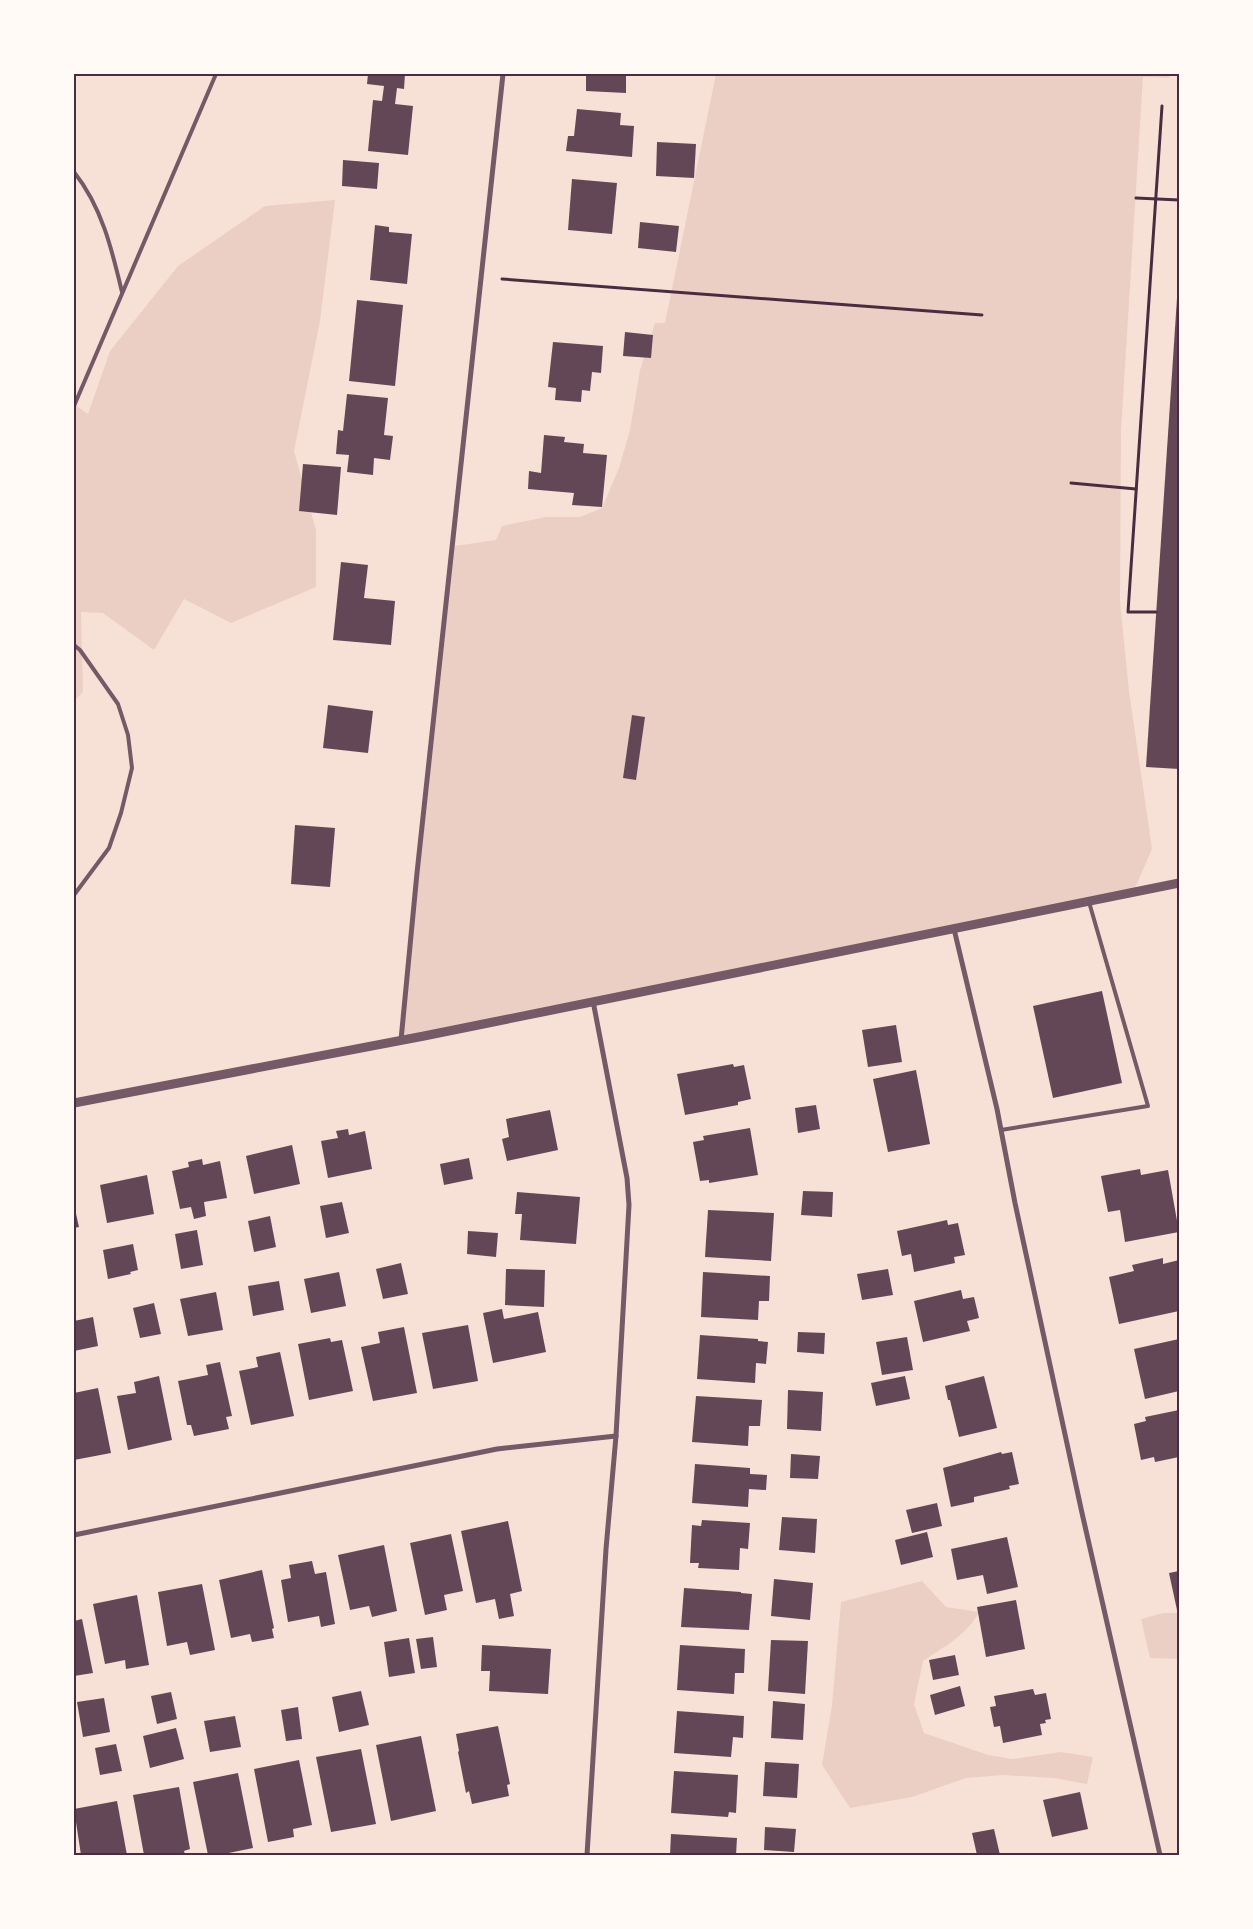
<svg xmlns="http://www.w3.org/2000/svg" width="1253" height="1929" font-family="'Fira Sans',sans-serif">
  <style>
    .green { fill: #ebcfc5 }
    .building { fill: #644757 }
    .lines { fill: none; stroke-linecap: round; stroke-linejoin: round }
    .path { stroke: #4a2c40; stroke-width: 3 }
    .service { stroke: #755966; stroke-width: 4 }
    .minor { stroke: #755966; stroke-width: 5 }
    .tertiary { stroke: #755966; stroke-width: 9 }
    .neatline { fill: none; stroke: #4a2c40; stroke-width: 2 }
  </style>
  <rect width="100%" height="100%" fill="#f7e1d7"/>
  <g class="green">
    <polygon points="716,74 1170,74 1169,78 1143,77 1121,431 1120,601 1129,691 1152,849 1133,893 401,1040 455,546 496,540 502,526 546,517 580,517 602,508 619,468 630,430 640,370 655,323 665,323"/>
    <polygon points="335,200 320,321 294,451 316,530 316,587 231,623 184,599 154,650 103,613 81,612 83,692 74,701 74,404 88,414 110,351 178,266 265,206"/>
    <path d="M922 1581 946 1607 979 1612C968 1634 944 1647 923 1661L914 1704 924 1733 988 1755 1013 1759 1061 1752 1093 1757 1087 1784 1054 1778 1003 1775 966 1778 912 1797 850 1808 822 1765 832 1705 841 1602Z"/>
    <polygon points="1163,1613 1179,1613 1179,1659 1150,1658 1141,1619"/>
  </g>
  <g class="building">
    <polygon points="368,74 405,74 404,89 397,88 395,104 413,106 408,155 368,151 373,100 382,101 384,86 367,84"/>
    <polygon points="586,74 626,74 626,93 586,91"/>
    <polygon points="577,109 621,113 620,125 634,126 632,157 566,151 568,136 574,136"/>
    <polygon points="657,142 696,144 694,178 656,176"/>
    <polygon points="343,160 379,163 377,189 342,186"/>
    <polygon points="572,179 617,183 612,234 568,230"/>
    <polygon points="640,222 679,226 676,252 638,248"/>
    <polygon points="375,225 389,227 389,232 412,234 407,284 370,280"/>
    <polygon points="1178,283 1179,283 1179,769 1146,767"/>
    <polygon points="357,300 403,305 395,386 349,381"/>
    <polygon points="625,332 653,335 651,358 623,356"/>
    <polygon points="553,342 603,346 601,373 592,372 590,391 582,390 581,402 555,400 556,388 548,387"/>
    <polygon points="347,394 388,398 384,435 393,436 390,460 374,458 373,475 347,472 349,455 336,454 338,430 343,431"/>
    <polygon points="544,435 565,437 564,442 584,444 583,453 607,455 602,507 572,505 574,493 528,489 529,471 541,473"/>
    <polygon points="303,464 341,467 337,515 299,511"/>
    <polygon points="341,562 368,565 364,598 395,601 391,645 333,640"/>
    <polygon points="328,705 373,711 368,753 323,748"/>
    <polygon points="632,715 645,717 636,780 623,778"/>
    <polygon points="295,825 335,828 330,887 291,884"/>
    <polygon points="1102,991 1122,1083 1053,1098 1033,1006"/>
    <polygon points="896,1025 902,1062 868,1067 862,1030"/>
    <polygon points="733,1064 734,1067 744,1065 751,1099 738,1102 738,1105 685,1115 677,1074"/>
    <polygon points="916,1070 930,1144 888,1152 873,1079"/>
    <polygon points="816,1105 820,1129 798,1133 795,1108"/>
    <polygon points="550,1110 558,1150 507,1161 502,1139 509,1137 506,1119"/>
    <polygon points="750,1128 758,1175 709,1183 709,1180 700,1181 693,1142 704,1140 703,1136"/>
    <polygon points="348,1129 349,1135 365,1131 372,1169 328,1178 321,1141 338,1138 336,1131"/>
    <polygon points="292,1145 300,1184 254,1194 246,1156"/>
    <polygon points="469,1158 473,1179 444,1185 440,1164"/>
    <polygon points="202,1159 203,1165 220,1161 227,1198 204,1202 206,1216 194,1219 191,1207 180,1209 172,1171 189,1167 188,1162"/>
    <polygon points="1140,1169 1141,1175 1168,1170 1179,1232 1125,1242 1120,1210 1108,1212 1101,1176"/>
    <polygon points="147,1175 154,1214 107,1223 100,1185"/>
    <polygon points="803,1191 833,1192 832,1217 801,1215"/>
    <polygon points="517,1192 580,1197 576,1244 520,1240 522,1214 515,1214"/>
    <polygon points="342,1202 349,1233 326,1238 320,1206"/>
    <polygon points="74,1205 79,1227 74,1228"/>
    <polygon points="708,1210 774,1213 771,1261 705,1257"/>
    <polygon points="270,1216 276,1247 254,1252 248,1221"/>
    <polygon points="947,1220 948,1225 958,1223 965,1255 954,1257 955,1263 914,1272 911,1254 902,1256 897,1231"/>
    <polygon points="197,1230 203,1265 181,1269 175,1234"/>
    <polygon points="468,1231 498,1233 496,1257 467,1254"/>
    <polygon points="133,1244 138,1270 130,1272 131,1274 108,1279 103,1250"/>
    <polygon points="1163,1258 1163,1264 1179,1260 1179,1311 1119,1324 1109,1277 1134,1271 1132,1265"/>
    <polygon points="401,1263 408,1294 383,1299 376,1269"/>
    <polygon points="506,1269 545,1270 544,1307 505,1305"/>
    <polygon points="888,1269 893,1295 862,1300 857,1274"/>
    <polygon points="339,1272 346,1306 311,1313 304,1279"/>
    <polygon points="703,1272 770,1276 769,1301 759,1301 758,1320 701,1317"/>
    <polygon points="279,1281 284,1310 253,1316 248,1286"/>
    <polygon points="961,1290 963,1299 974,1297 979,1318 967,1321 970,1331 923,1342 914,1301"/>
    <polygon points="216,1292 223,1330 188,1336 180,1299"/>
    <polygon points="154,1303 161,1334 140,1338 133,1308"/>
    <polygon points="502,1309 504,1319 538,1312 546,1352 493,1363 483,1313"/>
    <polygon points="93,1317 98,1346 74,1351 74,1321"/>
    <polygon points="468,1325 478,1381 433,1389 422,1333"/>
    <polygon points="404,1327 417,1393 373,1401 361,1347 380,1343 378,1332"/>
    <polygon points="798,1332 825,1333 824,1354 797,1352"/>
    <polygon points="700,1335 758,1339 758,1341 768,1342 766,1364 756,1363 755,1383 697,1379"/>
    <polygon points="907,1337 913,1370 882,1375 876,1342"/>
    <polygon points="330,1338 331,1342 342,1340 353,1391 309,1400 298,1344"/>
    <polygon points="1179,1339 1179,1391 1145,1399 1134,1349"/>
    <polygon points="280,1352 294,1416 251,1425 239,1371 258,1367 256,1357"/>
    <polygon points="220,1362 232,1416 226,1417 229,1429 194,1436 191,1425 187,1425 178,1381 208,1375 206,1365"/>
    <polygon points="159,1376 172,1440 128,1450 117,1396 136,1393 134,1382"/>
    <polygon points="905,1376 910,1399 876,1406 871,1383"/>
    <polygon points="984,1376 997,1428 959,1437 950,1400 948,1400 945,1386"/>
    <polygon points="98,1388 111,1453 74,1460 74,1401 76,1401 74,1393"/>
    <polygon points="788,1390 823,1392 821,1431 787,1429"/>
    <polygon points="696,1396 762,1400 760,1426 749,1426 748,1446 692,1442"/>
    <polygon points="1179,1410 1179,1457 1155,1462 1154,1457 1141,1460 1134,1424 1146,1421 1145,1417"/>
    <polygon points="1001,1452 1002,1454 1012,1452 1019,1484 1009,1486 1010,1489 974,1497 974,1502 951,1507 943,1468"/>
    <polygon points="791,1454 820,1456 818,1479 790,1478"/>
    <polygon points="695,1464 750,1468 750,1474 767,1475 766,1490 749,1489 748,1507 692,1503"/>
    <polygon points="937,1503 942,1526 912,1533 906,1510"/>
    <polygon points="782,1517 817,1519 815,1553 779,1550"/>
    <polygon points="702,1520 750,1523 748,1549 740,1548 739,1570 698,1568 699,1563 690,1563 692,1525 701,1526"/>
    <polygon points="508,1521 522,1591 510,1594 514,1616 499,1619 495,1599 476,1603 461,1531"/>
    <polygon points="927,1532 933,1557 901,1565 895,1540"/>
    <polygon points="451,1534 463,1591 444,1595 447,1610 425,1615 410,1543"/>
    <polygon points="1007,1537 1018,1587 987,1594 983,1575 957,1580 951,1549"/>
    <polygon points="384,1545 397,1611 372,1617 369,1606 350,1610 338,1555"/>
    <polygon points="312,1561 315,1574 326,1572 335,1624 321,1627 319,1616 288,1622 281,1580 291,1578 289,1565"/>
    <polygon points="262,1570 274,1628 272,1629 274,1638 252,1642 250,1634 231,1638 219,1580"/>
    <polygon points="1179,1571 1179,1609 1177,1610 1169,1573"/>
    <polygon points="774,1579 813,1583 810,1620 771,1616"/>
    <polygon points="202,1584 215,1650 190,1655 187,1642 167,1646 158,1592"/>
    <polygon points="684,1588 741,1592 741,1593 752,1594 749,1630 681,1627"/>
    <polygon points="137,1595 149,1665 126,1669 125,1660 105,1664 93,1604"/>
    <polygon points="1016,1600 1025,1649 986,1657 977,1607"/>
    <polygon points="82,1619 93,1673 74,1676 74,1621"/>
    <polygon points="433,1637 437,1667 421,1669 416,1639"/>
    <polygon points="409,1638 415,1673 389,1677 384,1642"/>
    <polygon points="771,1640 808,1641 805,1694 768,1691"/>
    <polygon points="482,1645 551,1649 548,1694 489,1691 490,1671 481,1671"/>
    <polygon points="680,1645 745,1649 744,1673 735,1673 734,1694 677,1690"/>
    <polygon points="955,1655 959,1675 933,1680 929,1660"/>
    <polygon points="960,1686 965,1706 935,1715 930,1695"/>
    <polygon points="1033,1689 1035,1695 1046,1693 1051,1719 1045,1720 1046,1723 1040,1724 1042,1735 1003,1743 1000,1726 994,1727 990,1707 996,1706 994,1696"/>
    <polygon points="361,1691 369,1725 339,1732 332,1697"/>
    <polygon points="171,1692 177,1719 157,1724 151,1696"/>
    <polygon points="104,1698 110,1732 83,1737 77,1702"/>
    <polygon points="773,1701 805,1704 803,1740 771,1738"/>
    <polygon points="298,1707 302,1739 286,1741 281,1710"/>
    <polygon points="677,1711 744,1716 743,1738 733,1737 731,1757 674,1753"/>
    <polygon points="235,1716 241,1747 210,1752 204,1721"/>
    <polygon points="498,1726 510,1784 507,1785 509,1796 472,1804 469,1791 466,1793 458,1752 459,1751 456,1734"/>
    <polygon points="176,1728 184,1759 150,1768 143,1736"/>
    <polygon points="421,1736 436,1811 391,1821 376,1745"/>
    <polygon points="116,1744 122,1771 100,1775 95,1748"/>
    <polygon points="361,1749 376,1824 331,1832 316,1757"/>
    <polygon points="299,1760 312,1825 293,1829 294,1837 268,1842 254,1769"/>
    <polygon points="765,1762 799,1764 797,1798 763,1796"/>
    <polygon points="674,1771 738,1775 736,1813 729,1812 728,1817 671,1813"/>
    <polygon points="238,1773 253,1848 219,1855 208,1855 193,1782"/>
    <polygon points="179,1787 190,1849 184,1851 185,1855 144,1855 133,1795"/>
    <polygon points="1080,1792 1088,1829 1052,1837 1043,1800"/>
    <polygon points="117,1801 127,1855 81,1855 74,1809"/>
    <polygon points="765,1827 796,1829 794,1852 764,1850"/>
    <polygon points="994,1829 1000,1855 977,1855 972,1833"/>
    <polygon points="671,1834 737,1838 736,1855 670,1855"/>
  </g>
  <g class="lines">
    <g class="path">
      <polyline points="1136,198 1179,200"/>
      <polyline points="502,279 982,315"/>
      <polyline points="1071,483 1136,489"/>
      <polyline points="1156,612 1128,612 1162,106"/>
    </g>
    <g class="service">
      <path d="M74 172C102 207 112 250 122 292"/>
      <polyline points="74,406 216,74"/>
      <polyline points="74,645 80,650 118,704 128,735 132,768 121,813 109,848 74,895"/>
      <polyline points="1001,1130 1148,1106 1089,902"/>
    </g>
    <g class="minor">
      <polyline points="954,929 997,1109 1015,1203 1082,1513 1160,1855"/>
      <polyline points="401,1040 417,873 503,74"/>
      <polyline points="74,1535 497,1449 616,1436"/>
      <polyline points="587,1855 606,1549 616,1436 629,1205 627,1178 593,1001"/>
    </g>
    <polyline class="tertiary" points="74,1103 424,1036 1179,883"/>
  </g>
  <rect width="1253" height="1929" fill="none" stroke="#fffaf5" stroke-width="150"/>
  <rect x="75" y="75" width="1103" height="1779" class="neatline"/>
</svg>
